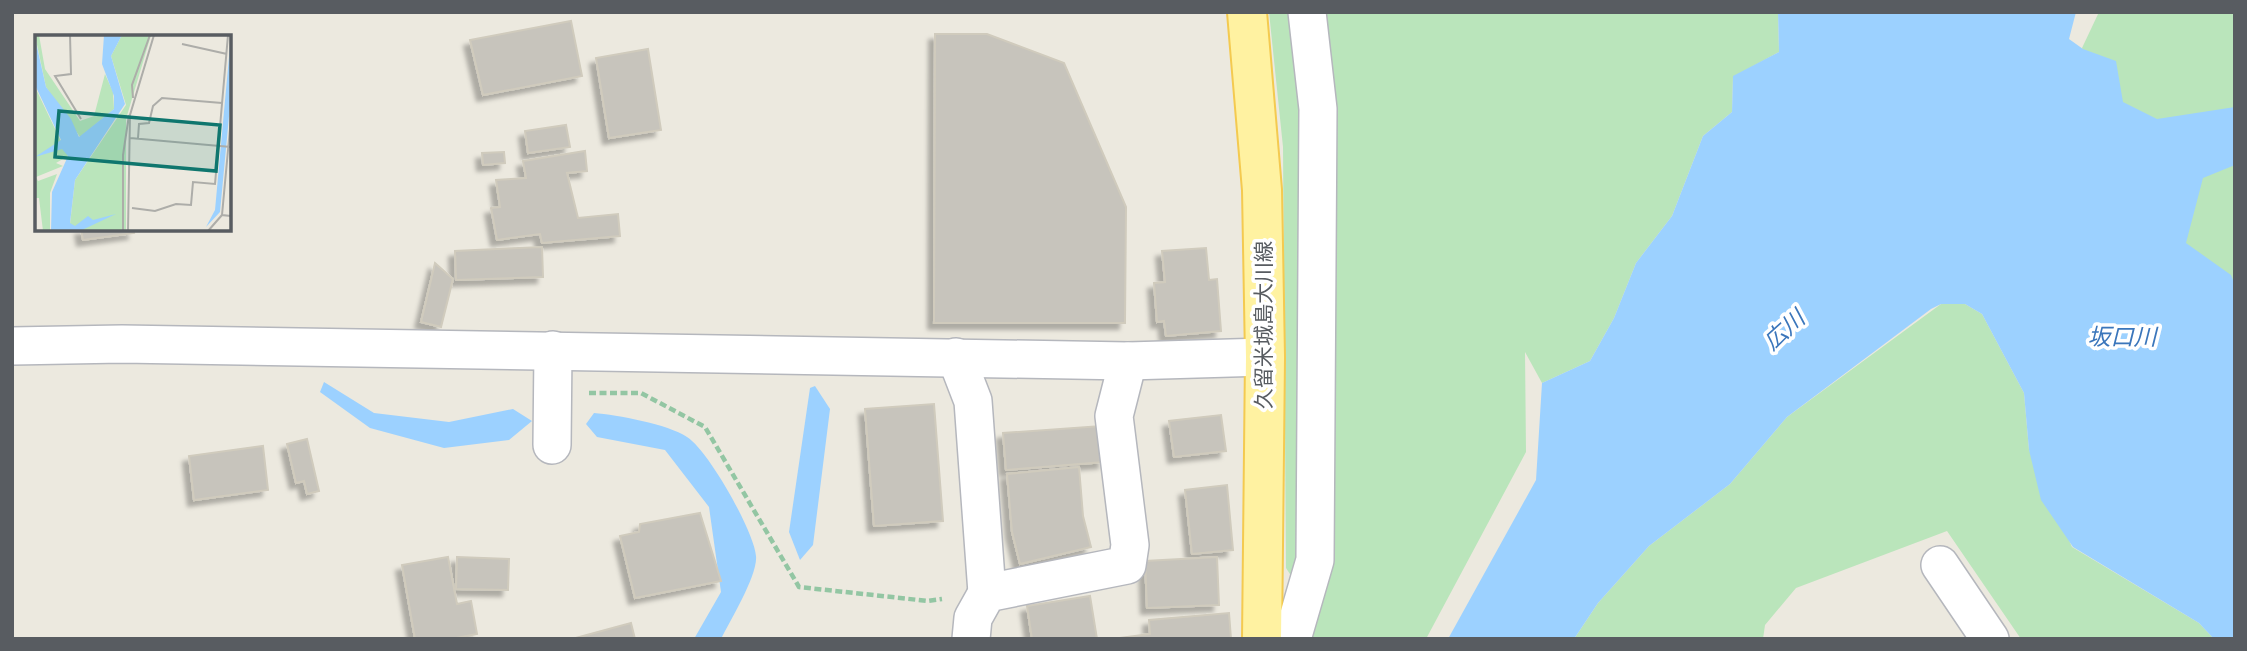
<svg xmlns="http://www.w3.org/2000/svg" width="2247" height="651" font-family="'Source Sans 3','Noto Sans JP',sans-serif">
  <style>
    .green { fill: #bae5bb }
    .water { fill: #9cd1ff }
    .building { fill: #c7c4bc; stroke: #d0cbbd; stroke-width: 2; filter: url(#shadow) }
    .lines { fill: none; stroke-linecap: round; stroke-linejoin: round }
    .minor-casing { stroke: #b5b7bd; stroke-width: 40 }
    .major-casing { stroke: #f4ca50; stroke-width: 42 }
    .path { stroke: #93c6a3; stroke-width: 4.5; stroke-dasharray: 7 3.5; stroke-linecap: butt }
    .minor { stroke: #fff; stroke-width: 37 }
    .major { stroke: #fff2a1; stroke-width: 38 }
    .labels { text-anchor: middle; stroke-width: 7; stroke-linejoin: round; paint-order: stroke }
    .street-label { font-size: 21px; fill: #585c61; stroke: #fff }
    .water-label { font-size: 23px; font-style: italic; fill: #3b76bb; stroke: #fff }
    .inset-road { fill: none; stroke: #adada9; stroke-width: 2 }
    .view { fill: #0f766e; fill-opacity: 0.15; stroke: #0f766e; stroke-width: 3.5 }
    .inset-edge { fill: none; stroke: #585c61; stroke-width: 3.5 }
  </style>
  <defs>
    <filter id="shadow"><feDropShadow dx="-6" dy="6" stdDeviation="2" flood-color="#0004"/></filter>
  </defs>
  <rect width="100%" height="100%" fill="#ece9df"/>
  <g class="green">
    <polygon points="1269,12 1778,12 1779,52 1733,77 1732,112 1703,136 1672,216 1636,263 1614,318 1590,361 1542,383 1525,352 1526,452 1426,639 1309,639 1317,615 1286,568 1283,147"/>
    <polygon points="2099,12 2235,12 2235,391 2082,48"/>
    <polygon points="1941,304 1965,304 1982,314 2024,393 2029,450 2072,547 2199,623 2214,639 2021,639 1947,531 1796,588 1765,625 1763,639 1574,639 1598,603 1649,546 1730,484 1787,417"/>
  </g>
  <g class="water">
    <polygon points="1778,12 2076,12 2069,39 2083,49 2116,61 2123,102 2157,119 2235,107 2235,165 2203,178 2186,243 2231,275 2235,285 2235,639 2214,639 2199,623 2073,547 2041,500 2029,450 2024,393 1982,314 1965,304 1941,304 1931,309 1787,417 1730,484 1649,546 1598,603 1574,639 1448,639 1536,480 1542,383 1590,361 1614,318 1636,263 1672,216 1703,136 1732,112 1733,76 1779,52"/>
    <polygon points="324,382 374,413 449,422 513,409 532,421 509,440 444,448 370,428 320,392"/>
    <polygon points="815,386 830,409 813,545 800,560 789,532 810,388"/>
    <path d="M594 413C617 415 668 424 687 437 708 450 754 531 756 556 758 575 730 621 721 639H694L721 592 709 507 665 450 597 437 586 424Z"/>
  </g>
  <g class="building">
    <polygon points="571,21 582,76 483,95 470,40"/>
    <polygon points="935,34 987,34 1064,63 1126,207 1125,323 934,323"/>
    <polygon points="648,49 661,130 609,138 596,58"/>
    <polygon points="566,125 570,147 528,153 525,131"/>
    <polygon points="585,151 587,171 567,173 578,218 618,214 620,236 542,243 540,234 497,240 491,208 500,207 496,180 526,178 523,161"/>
    <polygon points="504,152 505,163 483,165 482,153"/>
    <polygon points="81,229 133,229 134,233 83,240"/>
    <polygon points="542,247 543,277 456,280 455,251"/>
    <polygon points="1206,248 1209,280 1217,279 1221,331 1166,336 1164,321 1157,322 1154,283 1165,282 1162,251"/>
    <polygon points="435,263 453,279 441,327 421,322"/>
    <polygon points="934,404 943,521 874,526 865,409"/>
    <polygon points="1221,415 1226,451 1174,457 1169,421"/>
    <polygon points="1101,426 1104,462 1006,470 1003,433"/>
    <polygon points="307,439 319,491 307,494 304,481 296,483 287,444"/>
    <polygon points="263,446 268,490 194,500 189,456"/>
    <polygon points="1079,467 1083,516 1091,547 1020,564 1012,532 1007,474"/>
    <polygon points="1227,485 1233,550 1192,554 1185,490"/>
    <polygon points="700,513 721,581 635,598 620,536 639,532 640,524"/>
    <polygon points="448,557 457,604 471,601 477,634 451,639 415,639 402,565"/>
    <polygon points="457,557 509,559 508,590 456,589"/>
    <polygon points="1217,557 1219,605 1147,608 1145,561"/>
    <polygon points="1090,596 1097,639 1032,639 1027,606"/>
    <polygon points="1229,613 1231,639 1112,639 1150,634 1149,620"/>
    <polygon points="631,623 635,639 572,639"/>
  </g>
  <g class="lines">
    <g class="minor-casing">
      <g id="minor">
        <polyline points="12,346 122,344 1128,361 1265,357"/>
        <polyline points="956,357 973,401 987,593"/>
        <polyline points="552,445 553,350"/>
        <polyline points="1940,565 1990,639"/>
        <polyline points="971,639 973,618 987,593 1127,565 1130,545 1114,416 1128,361"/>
        <polyline points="1292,639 1315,560 1318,109 1307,12"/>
      </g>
    </g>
    <g class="major-casing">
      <polyline id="major" points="1247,12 1262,190 1265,357 1262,639"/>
    </g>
    <polyline class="path" points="589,393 641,393 705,427 799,587 928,601 942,599"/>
    <use href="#minor" class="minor"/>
    <use href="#major" class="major"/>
  </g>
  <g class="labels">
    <g class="street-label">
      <text transform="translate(1264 325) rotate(-90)" y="7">久留米城島大川線</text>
    </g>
    <g class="water-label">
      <text transform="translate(1784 330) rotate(-42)" y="8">広川</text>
      <text x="2122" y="345">坂口川</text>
    </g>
  </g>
  <g transform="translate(35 35)">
    <rect width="196" height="196" fill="#ece9df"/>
    <path d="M0 0H4L10 34 45 86 59 81 70 39 78 57 79 74 45 102 11 52ZM87 0H116L91 84V196H40L35 189 40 145 91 70 76 21ZM0 52 33 121 21 128 28 131 1 142 3 146 22 139 15 158V196H8L4 163H0Z" fill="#bae5bb"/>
    <path d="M69 0H87L76 21 90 69 40 145 35 188 40 191 53 181 58 185 81 179 47 195 16 196 17 157 33 121 27 114 0 122 26 105 0 50V3L11 52 36 84 44 102 79 74V61L67 29ZM196 0V60L185 177 171 192 180 175Z" fill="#9cd1ff"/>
    <path class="inset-road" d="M35 0 36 39 20 41 46 84M147 9 192 19M98 63 97 50 115 0M196 83 187 180 196 181M95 103 196 112M103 103 104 89 114 88 118 71 127 63 187 68M97 173 120 176 141 169 156 170 158 147 180 149 193 0M88 196V120L94 80M93 196 95 80 119 0M173 196 187 180"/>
    <path class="view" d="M24 76 185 90 181 136 20 122Z"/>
    <rect width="196" height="196" class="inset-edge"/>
  </g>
  <rect width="2247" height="651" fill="none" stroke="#585c61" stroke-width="28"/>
</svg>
